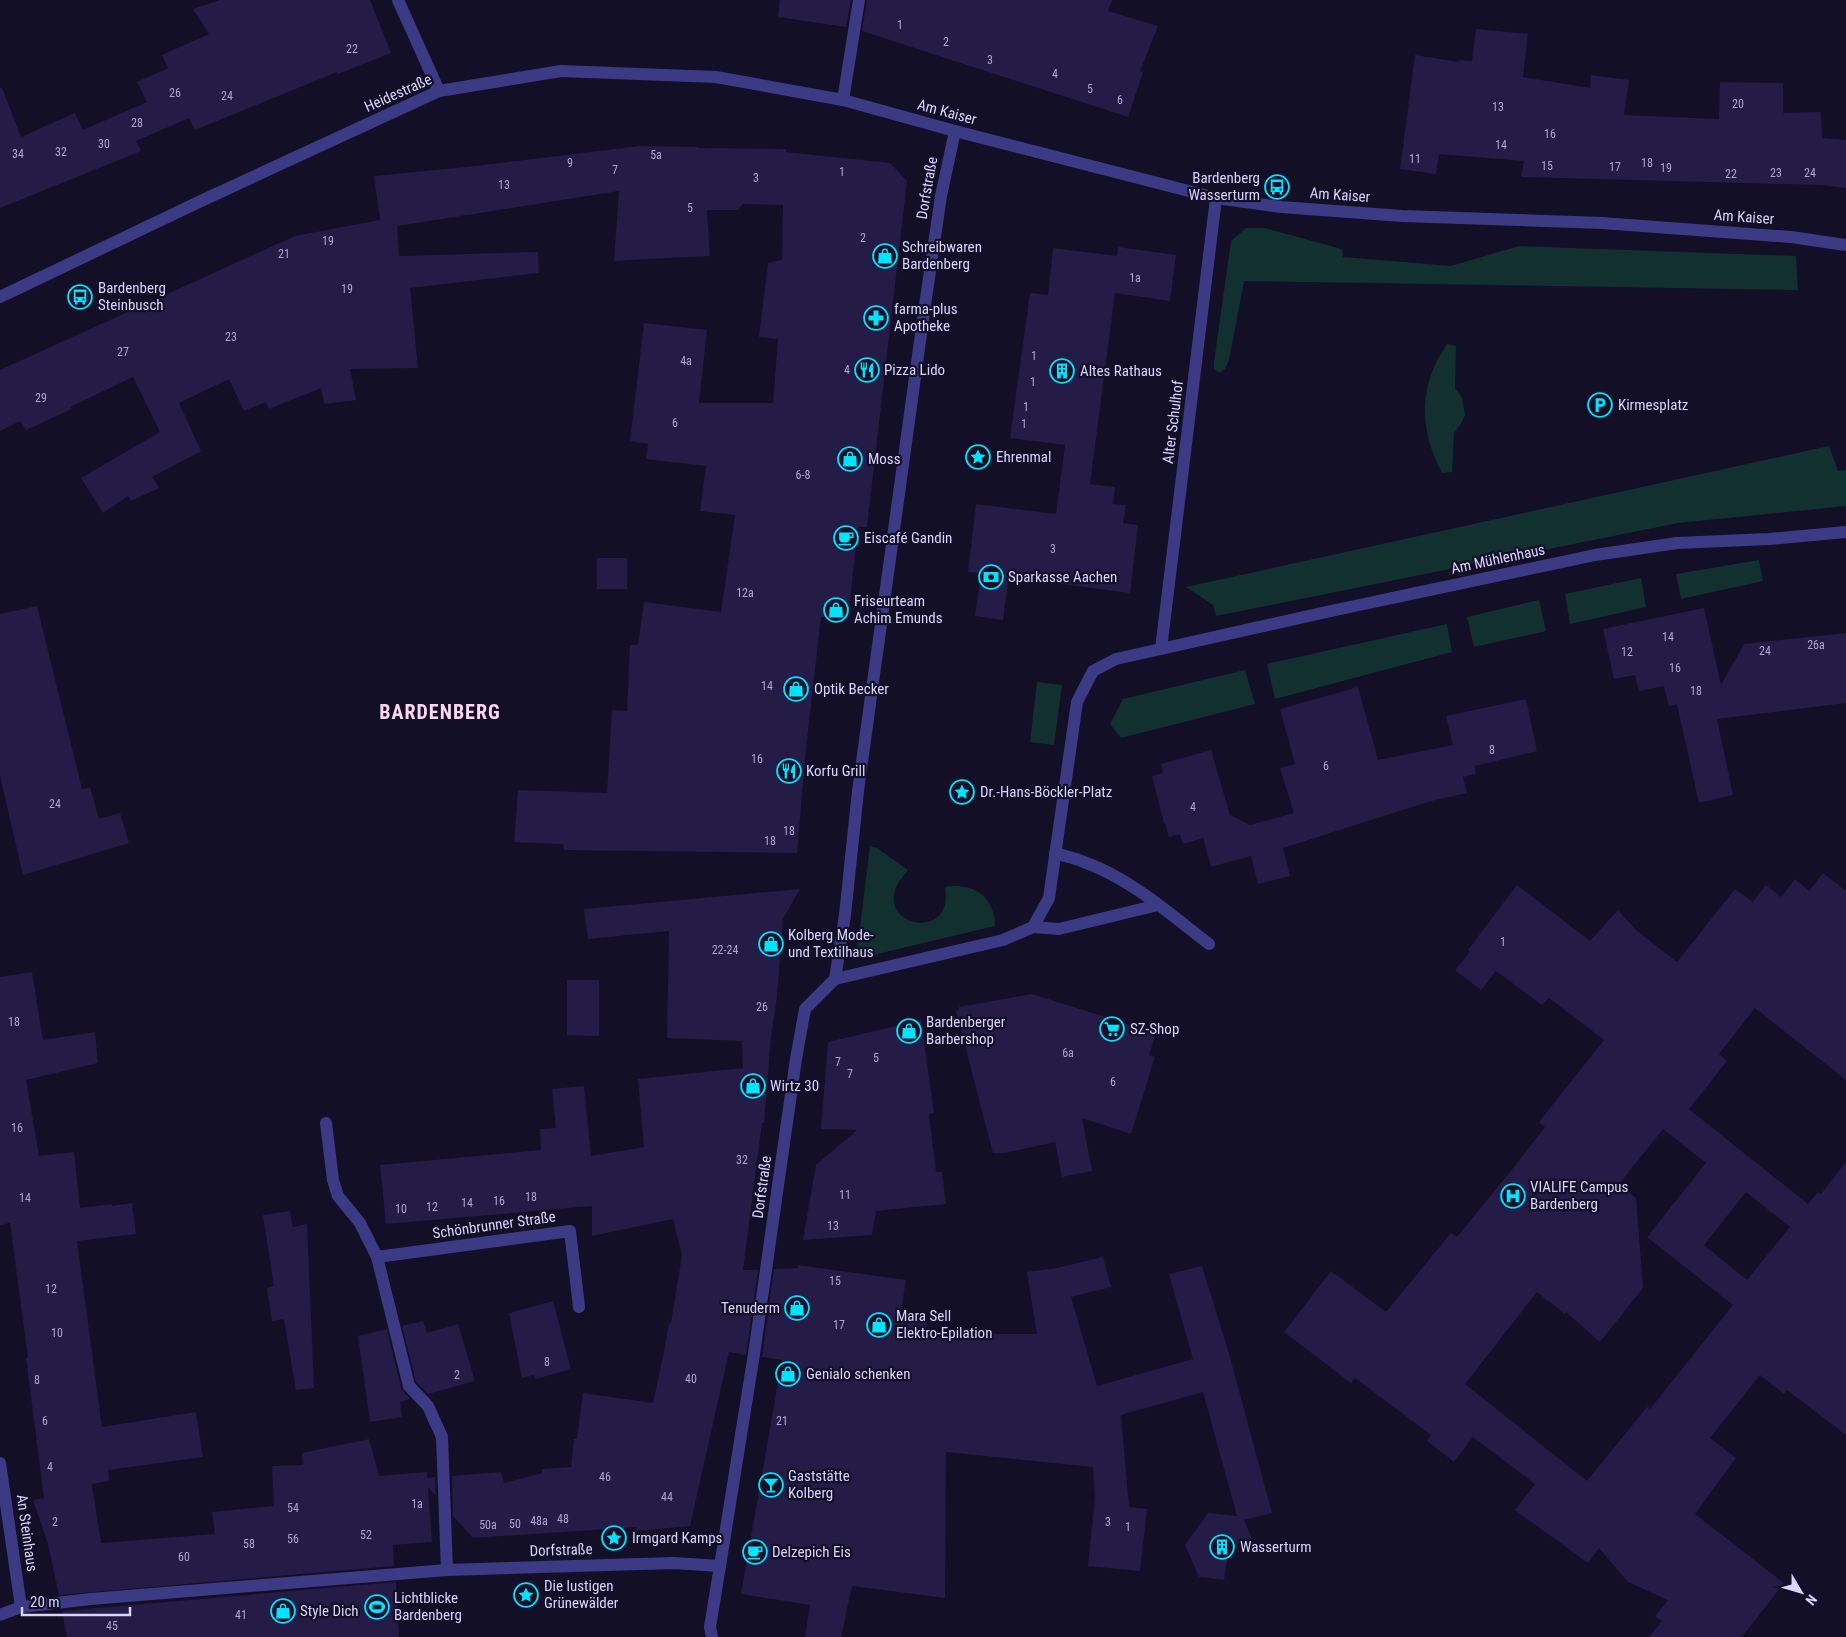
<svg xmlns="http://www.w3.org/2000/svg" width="1846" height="1637" font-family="'Roboto Condensed',sans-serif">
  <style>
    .green { fill: #12302f }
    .building { fill: #241b47; fill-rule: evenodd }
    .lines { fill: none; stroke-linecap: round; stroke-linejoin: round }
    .street { stroke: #3d3a85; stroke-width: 12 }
    .labels { text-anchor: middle; stroke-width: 4.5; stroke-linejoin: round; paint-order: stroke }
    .number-label { font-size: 12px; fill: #aca6d1 }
    .street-label { font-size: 15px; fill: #d9d4ff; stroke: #130f26 }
    .poi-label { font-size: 15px; fill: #d9d4ff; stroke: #130f26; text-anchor: start }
    .district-label { font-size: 20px; font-weight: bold; letter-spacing: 1px; fill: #ffd6f0; stroke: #130f26 }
  </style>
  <rect width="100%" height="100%" fill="#130f26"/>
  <g class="green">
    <polygon points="1246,228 1264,228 1342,249 1343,257 1451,266 1519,246 1796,256 1798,290 1244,281 1229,360 1225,369 1220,373 1214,369 1214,362 1231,241"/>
    <path d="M1447 344 1456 346 1455 388 1462 398 1465 415 1461 424 1454 433 1452 472 1442 473C1419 429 1418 386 1447 344Z"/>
    <polygon points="1829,446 1838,471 1846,470 1846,506 1678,523 1216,616 1213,605 1186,587"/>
    <polygon points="1759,560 1763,581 1681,599 1676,574"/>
    <polygon points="1641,578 1646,607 1570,624 1565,594"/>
    <polygon points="1539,600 1546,631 1474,647 1467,617"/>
    <polygon points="1447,624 1452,652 1275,699 1267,664"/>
    <polygon points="1245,670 1255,704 1121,738 1110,724 1123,699"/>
    <polygon points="1037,682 1062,685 1054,745 1030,742"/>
    <path d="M870 846 877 848 908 870C904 875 899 881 896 887 880 929 955 940 945 887 972 882 995 896 995 926L856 959Z"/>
  </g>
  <g class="building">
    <polygon points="220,0 370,0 391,53 338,74 337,72 195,130 189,118 136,141 141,151 0,208 0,88 2,88 21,137 75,113 83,130 147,102 137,82 168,68 162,55 209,34 193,9"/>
    <polygon points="780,0 851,0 846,27 778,17"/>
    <polygon points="867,0 1112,0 1108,11 1158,26 1140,71 1143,72 1128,117 862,31"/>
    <polygon points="1476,29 1528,34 1523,77 1590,88 1591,75 1629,80 1624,115 1719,119 1720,82 1783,83 1783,113 1821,112 1822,138 1846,140 1846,188 1821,185 1521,177 1524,161 1439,154 1436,174 1400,169 1415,55 1459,62 1459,60 1472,61"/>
    <polygon points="640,146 698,147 698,148 786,149 786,152 890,163 907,181 867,527 858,527 848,619 821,617 806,748 797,853 564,850 563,844 514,842 518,790 607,793 612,710 627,711 630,645 638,645 644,602 721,612 735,515 700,511 706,466 646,459 648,444 630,441 644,323 707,330 699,403 773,403 778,339 759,337 768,263 782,260 783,205 743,204 738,210 707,210 710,256 666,258 614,261 619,191 397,226 399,256 538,252 539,273 410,288 418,368 350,369 356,400 324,404 321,388 269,409 266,402 244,411 229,379 179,403 201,451 152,477 159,488 131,501 128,496 103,513 81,478 160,432 133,377 70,407 72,409 26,430 20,421 0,431 0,370 295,236 380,220 374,176 476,166"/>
    <polygon points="1118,247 1176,255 1170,301 1115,293 1090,484 1115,487 1113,504 1126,505 1123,523 1138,525 1130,593 1009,577 1003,620 975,616 981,573 968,572 976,504 1056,514 1065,445 1010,438 1030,293 1048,295 1053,248 1117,256"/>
    <rect x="597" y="558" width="30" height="31"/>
    <polygon points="37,606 82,789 90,787 99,819 120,813 129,843 23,875 0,776 0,614"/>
    <polygon points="1704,608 1721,685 1744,644 1846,633 1846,703 1717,719 1733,795 1699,803 1677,704 1669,706 1664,686 1639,691 1635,675 1614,679 1603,629"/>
    <polygon points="1358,687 1378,760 1453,745 1446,716 1526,699 1537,751 1475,766 1476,774 1463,777 1467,793 1431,801 1283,848 1290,876 1258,884 1251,856 1211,867 1203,838 1183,844 1180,834 1169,837 1165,823 1164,823 1152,776 1163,773 1161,764 1211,750 1230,815 1250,825 1294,813 1280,768 1295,764 1280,709"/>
    <path d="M1823 873 1846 891V1080L1755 1008 1719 1054 1727 1061 1689 1109 1808 1204 1818 1192 1821 1194 1846 1162V1435L1787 1390 1784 1394 1760 1375 1710 1438 1736 1458 1695 1514 1784 1583 1742 1637H1649L1662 1621 1655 1616 1668 1600 1628 1582 1599 1548 1588 1563 1515 1510 1535 1484 1473 1437 1454 1462 1427 1441 1431 1435 1355 1378 1351 1383 1284 1332 1331 1271 1386 1312 1451 1233 1457 1237 1510 1172 1545 1127 1539 1122 1604 1040 1549 998 1542 1005 1496 971 1481 990 1455 970 1470 952 1468 950 1517 885 1590 941 1618 910 1637 931 1677 962 1735 889 1753 902 1766 885 1781 897 1795 879 1809 891ZM1663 1129 1706 1163 1647 1237 1733 1305 1650 1409 1647 1407 1587 1481 1465 1384 1537 1292 1565 1314 1566 1312 1600 1342 1643 1288 1636 1198 1619 1184ZM1746 1192 1790 1227 1747 1280 1704 1245Z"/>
    <polygon points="800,889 783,919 777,997 771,1036 764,1123 762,1123 743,1270 758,1270 746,1355 729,1352 690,1526 636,1531 637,1527 473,1538 453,1516 452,1476 501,1472 504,1483 542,1473 542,1469 571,1467 574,1439 577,1439 583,1393 653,1403 665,1347 669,1323 671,1323 682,1255 673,1219 592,1236 592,1206 386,1224 380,1165 541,1150 540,1129 556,1128 552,1089 584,1086 591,1156 644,1147 638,1079 743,1068 742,1041 667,1038 669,931 588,939 584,909"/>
    <polygon points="32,972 43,1040 95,1032 98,1063 26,1080 39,1156 74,1152 80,1208 112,1204 112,1206 132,1203 136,1234 77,1241 102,1427 196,1412 203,1457 108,1470 109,1481 92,1484 101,1543 215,1534 212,1512 274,1506 272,1466 303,1465 302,1453 369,1439 379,1476 427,1472 427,1478 435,1477 436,1496 428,1487 432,1542 393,1545 394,1566 59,1595 48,1544 33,1500 44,1498 26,1358 28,1358 10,1223 0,1225 0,977"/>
    <polygon points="567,980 599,980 599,1036 567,1035"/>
    <polygon points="1032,994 1156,1033 1149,1055 1155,1057 1131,1134 1082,1118 1092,1171 1062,1177 1055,1142 1004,1153 993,1153 956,1011 959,1010 959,1007"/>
    <polygon points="921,1020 934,1113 929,1114 936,1172 942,1172 946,1204 876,1211 872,1235 803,1240 816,1165 857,1130 821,1129 828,1042"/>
    <polygon points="290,1211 293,1227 307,1224 314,1388 296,1390 284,1319 272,1321 267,1288 274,1286 263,1215"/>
    <polygon points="1103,1257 1111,1287 1071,1297 1097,1386 1193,1359 1169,1274 1202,1266 1228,1350 1272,1513 1244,1520 1252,1539 1229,1548 1224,1580 1199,1577 1185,1545 1208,1513 1237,1516 1203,1392 1121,1415 1129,1507 1147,1509 1140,1571 1088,1566 1095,1497 1093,1467 946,1452 945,1598 852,1586 841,1637 805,1637 810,1605 741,1594 782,1360 762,1357 774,1269 798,1268 798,1265 906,1280 900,1317 927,1323 925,1334 1037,1334 1027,1272 1057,1268"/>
    <polygon points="553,1301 571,1369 536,1379 534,1375 522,1378 509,1313"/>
    <polygon points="423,1321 427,1333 458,1324 475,1381 428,1394 416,1382 402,1326"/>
    <polygon points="387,1329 401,1388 410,1399 400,1402 402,1417 370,1422 358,1336"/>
    <polygon points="396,1582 399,1637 67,1637 62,1611"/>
  </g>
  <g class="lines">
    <g class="street">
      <polyline points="398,0 439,91"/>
      <polyline points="843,100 859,0"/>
      <polyline points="0,297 203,200 439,91 561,71 716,77 843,100 955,131 1216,198 1281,207 1402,216 1602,223 1791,237 1846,245"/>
      <polyline points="1161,649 1216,198"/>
      <path d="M1055 853C1064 856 1075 858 1084 862 1131 879 1170 914 1209 944"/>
      <polyline points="1033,927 1059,929 1158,905"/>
      <polyline points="835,979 1003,940 1033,927 1049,898 1077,702 1093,671 1116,659 1331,611 1595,555 1677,543 1769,539 1846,532"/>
      <polyline points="326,1123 333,1180 338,1196 360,1223 377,1257 409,1386 428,1406 442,1437 447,1570"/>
      <polyline points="377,1257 570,1231 579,1307"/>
      <polyline points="0,1463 21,1607"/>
      <polyline points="0,1615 21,1607 91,1599 447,1570 674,1563 720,1566 754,1354 796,1059 805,1009 835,979 845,915 858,791 924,312 941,196 955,131"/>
      <polyline points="712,1637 710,1627 720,1566"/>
    </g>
  </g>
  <defs>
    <g id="bus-ring" transform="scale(1.25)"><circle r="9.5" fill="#130f26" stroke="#00e5ff" stroke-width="1.5"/><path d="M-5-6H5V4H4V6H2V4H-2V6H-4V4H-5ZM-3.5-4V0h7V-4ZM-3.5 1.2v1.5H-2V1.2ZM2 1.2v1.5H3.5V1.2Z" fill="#00e5ff"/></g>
    <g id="shop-ring" transform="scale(1.25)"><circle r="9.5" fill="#130f26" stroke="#00e5ff" stroke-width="1.5"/><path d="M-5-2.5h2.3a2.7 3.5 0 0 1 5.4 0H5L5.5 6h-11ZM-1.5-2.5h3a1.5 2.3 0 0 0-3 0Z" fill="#00e5ff"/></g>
    <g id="pharmacy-ring" transform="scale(1.25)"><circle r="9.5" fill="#130f26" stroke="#00e5ff" stroke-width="1.5"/><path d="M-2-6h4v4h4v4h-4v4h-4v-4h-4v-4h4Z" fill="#00e5ff"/></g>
    <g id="restaurant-ring" transform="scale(1.25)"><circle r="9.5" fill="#130f26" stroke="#00e5ff" stroke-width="1.5"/><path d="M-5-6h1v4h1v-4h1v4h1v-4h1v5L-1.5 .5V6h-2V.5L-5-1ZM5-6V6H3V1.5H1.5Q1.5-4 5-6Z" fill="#00e5ff"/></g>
    <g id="building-ring" transform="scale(1.25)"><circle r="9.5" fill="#130f26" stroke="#00e5ff" stroke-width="1.5"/><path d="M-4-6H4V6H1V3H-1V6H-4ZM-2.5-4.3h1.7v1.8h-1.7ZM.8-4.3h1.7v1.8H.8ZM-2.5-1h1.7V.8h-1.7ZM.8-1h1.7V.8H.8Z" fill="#00e5ff"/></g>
    <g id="parking-ring" transform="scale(1.25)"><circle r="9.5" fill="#130f26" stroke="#00e5ff" stroke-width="1.5"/><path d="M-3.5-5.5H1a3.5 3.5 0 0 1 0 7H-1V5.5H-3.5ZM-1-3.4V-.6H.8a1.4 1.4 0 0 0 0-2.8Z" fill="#00e5ff"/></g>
    <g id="sight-ring" transform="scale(1.25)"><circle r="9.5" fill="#130f26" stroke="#00e5ff" stroke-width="1.5"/><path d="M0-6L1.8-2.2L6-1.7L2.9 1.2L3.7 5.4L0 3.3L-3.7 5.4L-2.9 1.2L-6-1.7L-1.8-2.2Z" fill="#00e5ff"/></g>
    <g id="cafe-ring" transform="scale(1.25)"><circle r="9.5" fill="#130f26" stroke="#00e5ff" stroke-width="1.5"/><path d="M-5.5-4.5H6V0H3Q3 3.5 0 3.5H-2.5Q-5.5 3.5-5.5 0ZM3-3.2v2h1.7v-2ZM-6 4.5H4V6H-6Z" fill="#00e5ff"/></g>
    <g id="bank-ring" transform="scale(1.25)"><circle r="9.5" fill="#130f26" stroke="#00e5ff" stroke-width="1.5"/><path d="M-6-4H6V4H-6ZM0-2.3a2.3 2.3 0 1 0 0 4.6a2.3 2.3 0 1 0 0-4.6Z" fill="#00e5ff"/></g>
    <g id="supermarket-ring" transform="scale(1.25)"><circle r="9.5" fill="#130f26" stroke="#00e5ff" stroke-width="1.5"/><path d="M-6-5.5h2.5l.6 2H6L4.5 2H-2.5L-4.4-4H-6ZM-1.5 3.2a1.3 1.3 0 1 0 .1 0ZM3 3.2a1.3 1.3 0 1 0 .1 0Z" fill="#00e5ff"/></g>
    <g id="hospital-ring" transform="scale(1.25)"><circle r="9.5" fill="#130f26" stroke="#00e5ff" stroke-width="1.5"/><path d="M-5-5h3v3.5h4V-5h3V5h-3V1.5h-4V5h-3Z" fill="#00e5ff"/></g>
    <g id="bar-ring" transform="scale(1.25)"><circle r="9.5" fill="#130f26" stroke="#00e5ff" stroke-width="1.5"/><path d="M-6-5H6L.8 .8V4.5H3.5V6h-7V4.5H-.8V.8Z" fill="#00e5ff"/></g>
    <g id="stadium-ring" transform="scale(1.25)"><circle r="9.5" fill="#130f26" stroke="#00e5ff" stroke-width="1.5"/><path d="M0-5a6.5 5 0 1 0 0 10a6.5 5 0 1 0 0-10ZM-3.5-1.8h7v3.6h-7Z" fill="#00e5ff"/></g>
  </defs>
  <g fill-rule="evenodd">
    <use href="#bus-ring" x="1277" y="187"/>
    <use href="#shop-ring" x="885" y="256"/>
    <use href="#bus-ring" x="80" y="297"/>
    <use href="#pharmacy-ring" x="876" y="318"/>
    <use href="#restaurant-ring" x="867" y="370"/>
    <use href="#building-ring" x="1062" y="371"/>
    <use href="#parking-ring" x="1600" y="405"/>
    <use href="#sight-ring" x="978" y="457"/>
    <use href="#shop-ring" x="850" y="459"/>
    <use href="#cafe-ring" x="846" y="538"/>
    <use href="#bank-ring" x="991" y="577"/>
    <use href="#shop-ring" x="836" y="610"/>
    <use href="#shop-ring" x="796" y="689"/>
    <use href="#restaurant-ring" x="789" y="771"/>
    <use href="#sight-ring" x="962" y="792"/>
    <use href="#shop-ring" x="771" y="944"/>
    <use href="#supermarket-ring" x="1112" y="1029"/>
    <use href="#shop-ring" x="909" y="1031"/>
    <use href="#shop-ring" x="753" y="1086"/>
    <use href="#hospital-ring" x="1513" y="1196"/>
    <use href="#shop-ring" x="797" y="1308"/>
    <use href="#shop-ring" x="879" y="1325"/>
    <use href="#shop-ring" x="788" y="1374"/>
    <use href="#bar-ring" x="771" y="1485"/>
    <use href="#sight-ring" x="614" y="1538"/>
    <use href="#building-ring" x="1222" y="1547"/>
    <use href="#cafe-ring" x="755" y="1552"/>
    <use href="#sight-ring" x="526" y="1595"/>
    <use href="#stadium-ring" x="377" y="1607"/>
    <use href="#shop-ring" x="283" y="1611"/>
  </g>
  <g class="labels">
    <g class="number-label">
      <text x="900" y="29">1</text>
      <text x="946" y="46">2</text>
      <text x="352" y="53">22</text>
      <text x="990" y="64">3</text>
      <text x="1055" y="78">4</text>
      <text x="1090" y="93">5</text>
      <text x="175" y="97">26</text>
      <text x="227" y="100">24</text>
      <text x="1120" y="104">6</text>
      <text x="1738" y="108">20</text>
      <text x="1498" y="111">13</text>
      <text x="137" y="127">28</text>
      <text x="1550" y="138">16</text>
      <text x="104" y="148">30</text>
      <text x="1501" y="149">14</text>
      <text x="61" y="156">32</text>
      <text x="18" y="158">34</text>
      <text x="656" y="159">5a</text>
      <text x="1415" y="163">11</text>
      <text x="570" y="167">9</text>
      <text x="1647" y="167">18</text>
      <text x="1547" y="170">15</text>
      <text x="1615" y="171">17</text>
      <text x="1666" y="172">19</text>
      <text x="615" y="174">7</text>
      <text x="842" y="176">1</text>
      <text x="1776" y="177">23</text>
      <text x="1810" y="177">24</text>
      <text x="1731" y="178">22</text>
      <text x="756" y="182">3</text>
      <text x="504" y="189">13</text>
      <text x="690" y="212">5</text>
      <text x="863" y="242">2</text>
      <text x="328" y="245">19</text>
      <text x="284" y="258">21</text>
      <text x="1135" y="282">1a</text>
      <text x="347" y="293">19</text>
      <text x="231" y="341">23</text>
      <text x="123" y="356">27</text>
      <text x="1034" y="360">1</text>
      <text x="686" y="365">4a</text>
      <text x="847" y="374">4</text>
      <text x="1033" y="386">1</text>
      <text x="41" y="402">29</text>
      <text x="1026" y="411">1</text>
      <text x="675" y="427">6</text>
      <text x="1024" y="428">1</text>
      <text x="803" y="479">6-8</text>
      <text x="1053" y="553">3</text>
      <text x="745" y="597">12a</text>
      <text x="1668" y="641">14</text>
      <text x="1816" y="649">26a</text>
      <text x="1765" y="655">24</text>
      <text x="1627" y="656">12</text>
      <text x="1675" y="672">16</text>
      <text x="767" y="690">14</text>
      <text x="1696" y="695">18</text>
      <text x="1492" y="754">8</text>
      <text x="757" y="763">16</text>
      <text x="1326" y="770">6</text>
      <text x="55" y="808">24</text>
      <text x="1193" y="811">4</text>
      <text x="789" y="835">18</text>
      <text x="770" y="845">18</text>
      <text x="1503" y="946">1</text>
      <text x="725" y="954">22-24</text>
      <text x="762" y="1011">26</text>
      <text x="14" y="1026">18</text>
      <text x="1068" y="1057">6a</text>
      <text x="876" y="1062">5</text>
      <text x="838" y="1066">7</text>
      <text x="850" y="1078">7</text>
      <text x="1113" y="1086">6</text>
      <text x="17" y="1132">16</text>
      <text x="742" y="1164">32</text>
      <text x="845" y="1199">11</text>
      <text x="531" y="1201">18</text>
      <text x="25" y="1202">14</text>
      <text x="499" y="1205">16</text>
      <text x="467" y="1207">14</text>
      <text x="432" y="1211">12</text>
      <text x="401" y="1213">10</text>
      <text x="833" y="1230">13</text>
      <text x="835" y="1285">15</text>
      <text x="51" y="1293">12</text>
      <text x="839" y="1329">17</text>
      <text x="57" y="1337">10</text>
      <text x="547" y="1366">8</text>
      <text x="457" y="1379">2</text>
      <text x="691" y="1383">40</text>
      <text x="37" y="1384">8</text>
      <text x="45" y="1425">6</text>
      <text x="782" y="1425">21</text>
      <text x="50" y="1471">4</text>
      <text x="605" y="1481">46</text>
      <text x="667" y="1501">44</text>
      <text x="417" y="1508">1a</text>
      <text x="293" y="1512">54</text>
      <text x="563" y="1523">48</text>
      <text x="539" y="1525">48a</text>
      <text x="55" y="1526">2</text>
      <text x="1108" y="1526">3</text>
      <text x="515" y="1528">50</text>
      <text x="488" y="1529">50a</text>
      <text x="1128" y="1531">1</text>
      <text x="366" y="1539">52</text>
      <text x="293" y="1543">56</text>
      <text x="249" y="1548">58</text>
      <text x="184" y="1561">60</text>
      <text x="241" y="1619">41</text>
      <text x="112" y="1630">45</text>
    </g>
    <g class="street-label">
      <text transform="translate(398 93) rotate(-24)" y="5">Heidestraße</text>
      <text transform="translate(947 112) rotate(15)" y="5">Am Kaiser</text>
      <text transform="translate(927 188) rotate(-80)" y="5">Dorfstraße</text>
      <text transform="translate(1340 195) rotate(4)" y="5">Am Kaiser</text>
      <text transform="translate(1744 217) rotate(4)" y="5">Am Kaiser</text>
      <text transform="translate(1173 422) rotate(-83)" y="5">Alter Schulhof</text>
      <text transform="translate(1498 559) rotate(-12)" y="5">Am Mühlenhaus</text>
      <text transform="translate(762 1187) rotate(-82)" y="5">Dorfstraße</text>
      <text transform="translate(494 1225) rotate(-8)" y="5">Schönbrunner Straße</text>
      <text transform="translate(27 1533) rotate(82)" y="5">An Steinhaus</text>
      <text transform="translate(561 1550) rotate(-2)" y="5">Dorfstraße</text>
    </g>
    <g class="poi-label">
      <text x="1260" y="183" text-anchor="end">Bardenberg<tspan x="1260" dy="17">Wasserturm</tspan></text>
      <text x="902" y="252">Schreibwaren<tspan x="902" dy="17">Bardenberg</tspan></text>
      <text x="98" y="293">Bardenberg<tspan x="98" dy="17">Steinbusch</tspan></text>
      <text x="894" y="314">farma-plus<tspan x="894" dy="17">Apotheke</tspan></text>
      <text x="884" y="375">Pizza Lido</text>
      <text x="1080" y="376">Altes Rathaus</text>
      <text x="1618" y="410">Kirmesplatz</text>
      <text x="996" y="462">Ehrenmal</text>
      <text x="868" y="464">Moss</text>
      <text x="864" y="543">Eiscafé Gandin</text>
      <text x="1008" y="582">Sparkasse Aachen</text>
      <text x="854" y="606">Friseurteam<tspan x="854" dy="17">Achim Emunds</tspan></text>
      <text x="814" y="694">Optik Becker</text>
      <text x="806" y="776">Korfu Grill</text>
      <text x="980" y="797">Dr.-Hans-Böckler-Platz</text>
      <text x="788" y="940">Kolberg Mode-<tspan x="788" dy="17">und Textilhaus</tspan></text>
      <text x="926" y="1027">Bardenberger<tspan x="926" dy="17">Barbershop</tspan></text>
      <text x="1130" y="1034">SZ-Shop</text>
      <text x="770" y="1091">Wirtz 30</text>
      <text x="1530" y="1192">VIALIFE Campus<tspan x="1530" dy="17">Bardenberg</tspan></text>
      <text x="780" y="1313" text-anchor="end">Tenuderm</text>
      <text x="896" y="1321">Mara Sell<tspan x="896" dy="17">Elektro-Epilation</tspan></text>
      <text x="806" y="1379">Genialo schenken</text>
      <text x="788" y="1481">Gaststätte<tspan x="788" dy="17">Kolberg</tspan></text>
      <text x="632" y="1543">Irmgard Kamps</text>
      <text x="1240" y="1552">Wasserturm</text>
      <text x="772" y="1557">Delzepich Eis</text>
      <text x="544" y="1591">Die lustigen<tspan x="544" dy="17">Grünewälder</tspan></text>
      <text x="394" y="1603">Lichtblicke<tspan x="394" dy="17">Bardenberg</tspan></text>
      <text x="300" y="1616">Style Dich</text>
    </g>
    <g class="district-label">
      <text x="440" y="719">BARDENBERG</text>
    </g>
  </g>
  <g transform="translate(1801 1592) rotate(128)" stroke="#130f26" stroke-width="4" paint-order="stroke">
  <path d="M0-4L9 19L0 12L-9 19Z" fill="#d9d4ff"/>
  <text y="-8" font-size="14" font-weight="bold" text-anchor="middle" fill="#d9d4ff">N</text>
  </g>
  <path d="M22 1607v8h108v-8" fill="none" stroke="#d9d4ff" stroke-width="2.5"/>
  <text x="30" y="1607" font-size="15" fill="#d9d4ff" stroke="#130f26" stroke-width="4" paint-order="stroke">20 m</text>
</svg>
